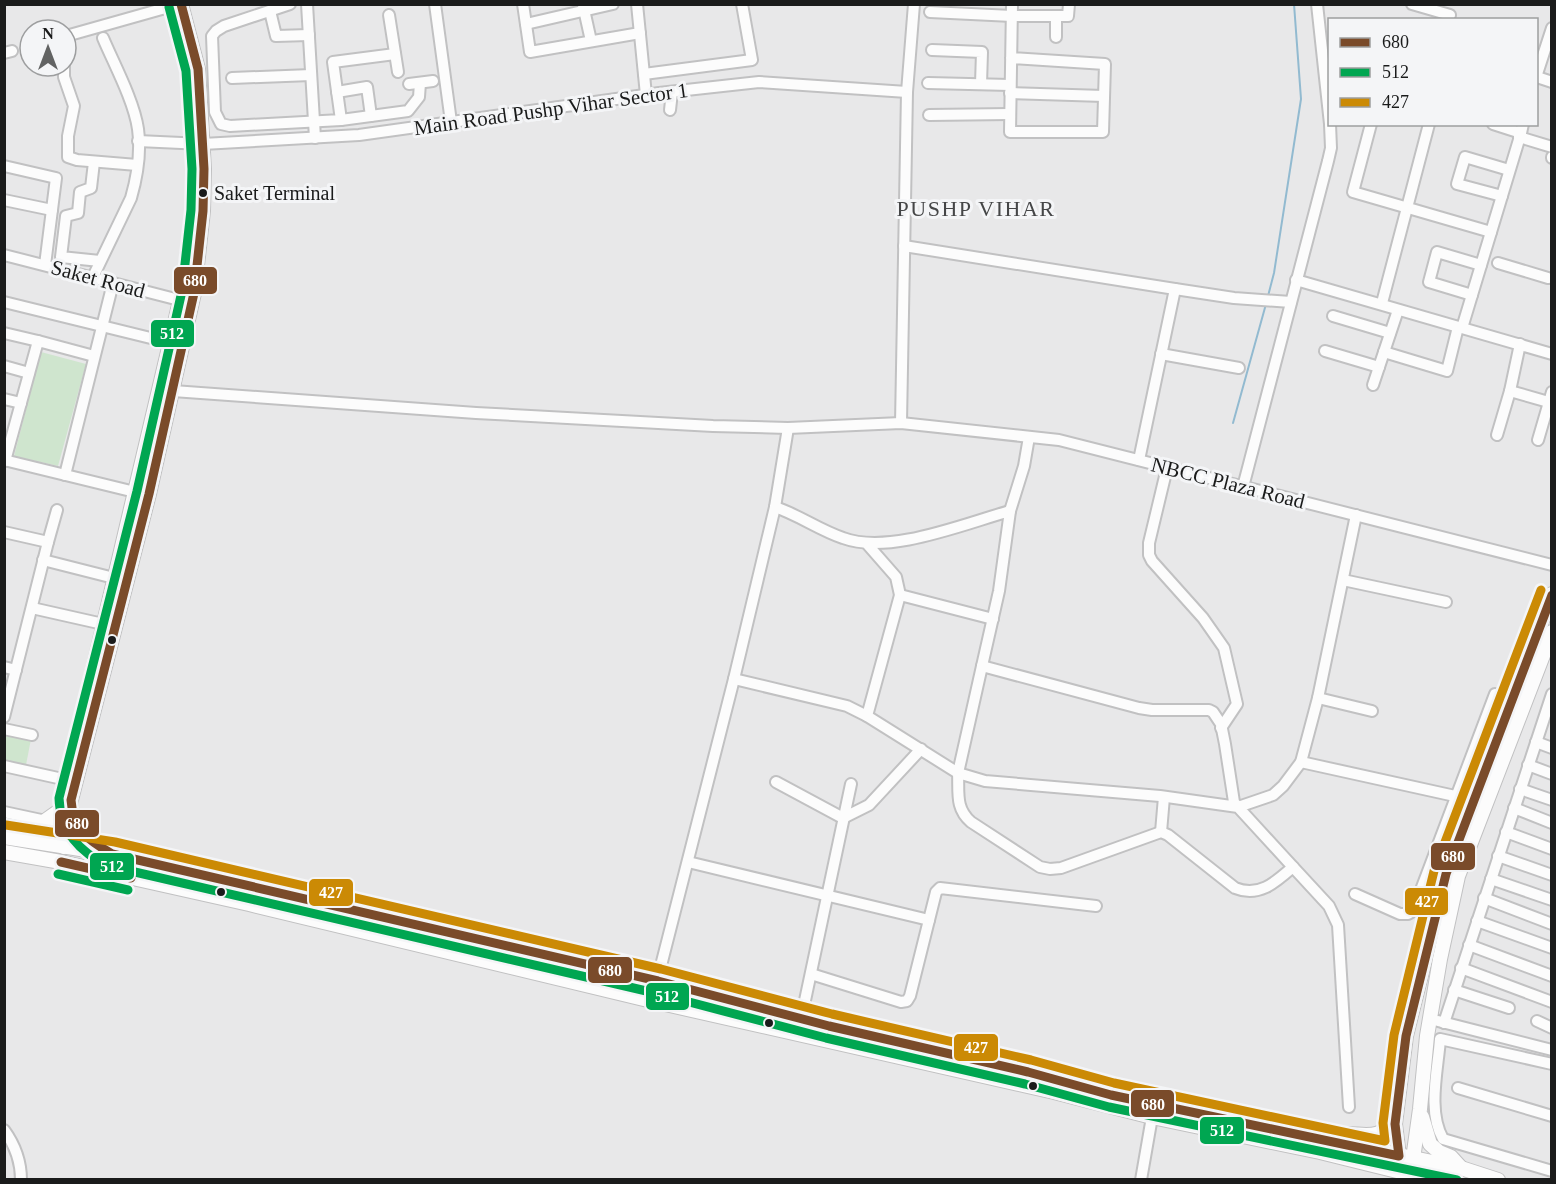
<svg xmlns="http://www.w3.org/2000/svg" width="1556" height="1184" font-family="Georgia,serif">
  <style>
    .green { fill: #cfe5ce }
    .lines { fill: none; stroke-linecap: round; stroke-linejoin: round }
    .stream { stroke: #92bad0; stroke-width: 2 }
    .minor-casing { stroke: #c1c1c2; stroke-width: 14 }
    .major-casing { stroke: #c1c1c2; stroke-width: 16 }
    .minor { stroke: #fcfcfc; stroke-width: 10 }
    .major { stroke: #fcfcfc; stroke-width: 14 }
    .bus-1-casing { stroke: #f4f5f7; stroke-width: 14 }
    .bus-2-casing { stroke: #f4f5f7; stroke-width: 14 }
    .bus-3-casing { stroke: #f4f5f7; stroke-width: 14 }
    .bus-1 { stroke: #7a4b2a; stroke-width: 9 }
    .bus-2 { stroke: #00a651; stroke-width: 9 }
    .bus-3 { stroke: #cb8a05; stroke-width: 9 }
    .bus-dot { fill: #1a1b1b; stroke: #f4f5f7; stroke-width: 2 }
    .labels { text-anchor: middle; stroke-width: 6; stroke-linejoin: round; paint-order: stroke }
    .bus-label { font-size: 20px; fill: #1a1b1b; stroke: #f4f5f7; text-anchor: start }
    .street-label { font-size: 21px; fill: #1a1b1b; stroke: #f4f5f7 }
    .neighbourhood-label { font-size: 22px; letter-spacing: 1.5px; fill: #454647; stroke: #f4f5f7 }
    .line-badge { stroke: #f4f5f7; stroke-width: 2 }
    .badge-label { font-size: 16px; text-anchor: middle; font-weight: bold; fill: #fff }
  </style>
  <rect width="100%" height="100%" fill="#e8e8e9"/>
  <g class="green">
    <polygon points="41,352 86,364 58,466 14,456"/>
    <polygon points="5,733 31,739 26,765 5,761"/>
  </g>
  <g class="lines">
    <g class="stream">
      <polyline points="1268,296 1274,273 1301,99 1294,4"/>
      <polyline points="1233,423 1266,304"/>
    </g>
    <g class="minor-casing">
      <g id="minor">
        <polyline points="290,4 224,26 216,31 212,36 215,112 221,124 230,126 341,120 333,62 395,54"/>
        <polyline points="307,4 315,138"/>
        <polyline points="435,4 451,122"/>
        <polyline points="523,4 530,52 640,33"/>
        <polyline points="637,4 646,95"/>
        <polyline points="1317,4 1330,124"/>
        <polyline points="1412,4 1450,15"/>
        <polyline points="583,5 591,41"/>
        <polyline points="270,11 276,36 309,35"/>
        <polyline points="930,12 1012,16 1068,16 1069,4"/>
        <polyline points="389,15 398,72"/>
        <polyline points="1056,16 1056,37"/>
        <polyline points="526,24 613,4"/>
        <polyline points="66,36 176,5"/>
        <polyline points="932,50 982,52 981,84"/>
        <polyline points="4,53 12,51"/>
        <polyline points="1011,58 1105,64 1103,132 1010,132 1012,4"/>
        <polyline points="64,66 64,77 74,106 68,136 68,157 77,160 137,165"/>
        <polyline points="644,74 752,60 742,4"/>
        <polyline points="1536,77 1552,28"/>
        <polyline points="1537,77 1552,82"/>
        <polyline points="232,78 311,75"/>
        <polyline points="928,83 1010,85"/>
        <polyline points="409,84 433,81"/>
        <polyline points="337,92 367,87 371,116"/>
        <polyline points="1010,93 1104,96"/>
        <polyline points="670,110 672,92"/>
        <polyline points="929,115 1010,114"/>
        <polyline points="341,120 408,111 419,97 420,83"/>
        <polyline points="1371,124 1353,192 1491,232"/>
        <polyline points="1493,124 1521,133 1523,124"/>
        <polyline points="1519,137 1552,147"/>
        <polyline points="138,141 203,144 359,135 659,93 759,82 907,92"/>
        <polyline points="1552,157 1552,158"/>
        <polyline points="94,162 91,188 80,192 78,213 66,216 61,257 100,261"/>
        <polyline points="4,166 56,178 45,265"/>
        <polyline points="1502,196 1457,184 1465,157 1509,170"/>
        <polyline points="4,200 52,210"/>
        <polyline points="904,246 1175,289 1139,460"/>
        <polyline points="4,255 187,302"/>
        <polyline points="1498,263 1548,278"/>
        <path d="M93 277 131 198C137 177 141 151 138 129 134 101 114 64 103 38"/>
        <polyline points="1296,280 1552,354"/>
        <polyline points="1175,289 1234,298 1291,302"/>
        <polyline points="1472,295 1429,282 1437,252 1481,265"/>
        <polyline points="4,302 171,343"/>
        <polyline points="1382,303 1429,124"/>
        <polyline points="1333,316 1390,333"/>
        <polyline points="1462,328 1521,133"/>
        <polyline points="4,333 38,341"/>
        <polyline points="1325,351 1379,367"/>
        <polyline points="1384,352 1447,371 1458,327"/>
        <polyline points="1161,354 1239,368"/>
        <polyline points="4,366 29,373"/>
        <polyline points="1373,385 1398,310"/>
        <polyline points="173,391 476,413 713,426 788,428 901,423 1059,440 1552,565"/>
        <polyline points="1510,391 1552,403"/>
        <polyline points="4,399 21,403"/>
        <polyline points="901,423 907,92 914,4"/>
        <polyline points="1497,435 1510,391 1520,344"/>
        <polyline points="1538,440 1552,392"/>
        <polyline points="4,460 135,492"/>
        <polyline points="5,461 38,341 94,356"/>
        <polyline points="1167,468 1149,543 1149,555 1152,561 1203,618 1224,648 1237,704 1221,728"/>
        <polyline points="65,475 113,283"/>
        <polyline points="1243,487 1328,161 1331,148 1330,124"/>
        <path d="M775 507C799 515 819 530 843 538 889 555 963 524 1010 511"/>
        <polyline points="4,532 48,542 4,717"/>
        <polyline points="48,542 57,510"/>
        <polyline points="43,560 114,578"/>
        <polyline points="1343,580 1446,602"/>
        <polyline points="900,595 993,619"/>
        <polyline points="32,608 103,624"/>
        <polyline points="982,666 999,591 1010,511 1024,466 1029,437"/>
        <polyline points="4,667 16,670"/>
        <path d="M734 679 847 706 867 716 958 773C959 793 955 808 971 822L1040 867 1050 869 1061 868 1161 832 1168 835 1235 888C1259 898 1276 882 1293 867L1329 906 1338 925 1349 1107"/>
        <polyline points="1318,698 1372,711"/>
        <polyline points="867,716 900,595 896,577 868,545"/>
        <polyline points="4,729 32,735"/>
        <polyline points="1536,742 1552,748"/>
        <polyline points="1301,762 1455,796 1473,802"/>
        <polyline points="1528,765 1552,774"/>
        <polyline points="4,766 67,780"/>
        <polyline points="776,782 843,818 869,805 921,749"/>
        <polyline points="1520,789 1552,800"/>
        <polyline points="1514,808 1552,823"/>
        <polyline points="4,812 46,821"/>
        <polyline points="1161,832 1164,797"/>
        <polyline points="1506,832 1552,849"/>
        <polyline points="1498,856 1552,875"/>
        <polyline points="688,862 929,920"/>
        <polyline points="1293,867 1238,807 1234,802 1225,744 1221,724 1213,712 1209,710 1152,710 1139,708 982,666 958,773 985,781 1160,796 1238,807 1273,795 1283,786 1301,762 1318,698 1356,515"/>
        <polyline points="1491,879 1552,900"/>
        <polyline points="1355,894 1400,914 1408,914 1413,911 1495,694"/>
        <polyline points="1484,898 1552,924"/>
        <polyline points="1477,921 1552,948"/>
        <polyline points="1469,945 1552,976"/>
        <polyline points="1461,968 1552,1002"/>
        <polyline points="811,974 901,1002 907,1001 910,996 936,892 940,888 1096,906"/>
        <polyline points="1454,990 1509,1008"/>
        <polyline points="652,1001 734,679 775,507 788,428"/>
        <polyline points="1438,1021 1552,1050"/>
        <polyline points="1537,1021 1552,1028"/>
        <polyline points="1444,1023 1552,694"/>
        <polyline points="800,1024 851,784"/>
        <path d="M1552 1064 1440 1039C1438 1069 1427 1111 1443 1139L1552 1171"/>
        <polyline points="1458,1088 1552,1116"/>
        <path d="M4 1130C15 1145 21 1161 21 1180"/>
        <polyline points="1141,1180 1152,1117"/>
      </g>
    </g>
    <g class="major-casing">
      <g id="major">
        <polyline points="185,52 191,99"/>
        <path d="M71 808C74 829 87 841 104 850"/>
        <polyline points="13,836 32,830 59,811"/>
        <polyline points="4,837 112,854 658,981 829,1026 1028,1072 1111,1095 1461,1168 1498,1180"/>
        <polyline points="54,844 67,780 184,284 193,211 195,151"/>
        <polyline points="64,847 71,800 149,494 194,293 203,211 204,169 198,69 181,4"/>
        <polyline points="4,852 61,862 249,904 652,1001 1054,1092 1152,1117 1320,1152 1401,1172 1425,1180"/>
        <polyline points="1422,1117 1430,1144 1439,1152 1451,1157 1461,1168"/>
        <path d="M1329 1137C1357 1127 1376 1148 1395 1118"/>
        <polyline points="1413,1159 1420,1109 1427,1036 1440,959 1458,876 1552,632"/>
        <polyline points="1400,1164 1395,1124 1406,1036 1446,874 1552,594"/>
      </g>
    </g>
    <use href="#minor" class="minor"/>
    <use href="#major" class="major"/>
    <g class="bus-1-casing">
      <g id="bus-1">
        <path d="M181 4 198 69 204 169 203 211 194 293 149 494 71 800C73 830 88 840 112 854L658 981 829 1026 1028 1072 1111 1095 1399 1156 1395 1124 1406 1036 1446 874 1552 595"/>
        <polyline points="61,862 131,878"/>
      </g>
    </g>
    <g class="bus-2-casing">
      <g id="bus-2">
        <path d="M169 7 186 71 192 169 191 210 182 291 137 491 59 798C60 831 80 853 109 866L655 993 826 1038 1025 1084 1109 1107 1457 1180"/>
        <polyline points="58,874 128,890"/>
      </g>
    </g>
    <g class="bus-3-casing">
      <polyline id="bus-3" points="6,825 115,842 661,969 832,1014 1031,1060 1114,1083 1385,1141 1383,1123 1394,1035 1434,871 1541,590"/>
    </g>
    <use href="#bus-1" class="bus-1"/>
    <use href="#bus-2" class="bus-2"/>
    <use href="#bus-3" class="bus-3"/>
  </g>
  <g class="bus-dot">
    <circle cx="203" cy="193" r="5"/>
    <circle cx="112" cy="640" r="5"/>
    <circle cx="221" cy="892" r="5"/>
    <circle cx="769" cy="1023" r="5"/>
    <circle cx="1033" cy="1086" r="5"/>
  </g>
  <g class="labels">
    <g class="bus-label">
      <text x="214" y="200">Saket Terminal</text>
    </g>
    <g class="street-label">
      <text transform="translate(551 109) rotate(-8)" y="7">Main Road Pushp Vihar Sector 1</text>
      <text transform="translate(98 279) rotate(15)" y="7">Saket Road</text>
      <text transform="translate(1228 483) rotate(14)" y="7">NBCC Plaza Road</text>
    </g>
    <g class="neighbourhood-label">
      <text x="976" y="216">PUSHP VIHAR</text>
    </g>
  </g>
  <g class="line-badge">
    <rect x="173" y="266" width="45" height="29" rx="6" fill="#7a4b2a"/>
    <rect x="150" y="319" width="45" height="29" rx="6" fill="#00a651"/>
    <rect x="54" y="809" width="46" height="29" rx="6" fill="#7a4b2a"/>
    <rect x="1430" y="842" width="46" height="29" rx="6" fill="#7a4b2a"/>
    <rect x="89" y="852" width="46" height="29" rx="6" fill="#00a651"/>
    <rect x="308" y="878" width="46" height="29" rx="6" fill="#cb8a05"/>
    <rect x="1404" y="887" width="45" height="29" rx="6" fill="#cb8a05"/>
    <rect x="587" y="956" width="46" height="28" rx="6" fill="#7a4b2a"/>
    <rect x="645" y="982" width="45" height="29" rx="6" fill="#00a651"/>
    <rect x="953" y="1033" width="46" height="29" rx="6" fill="#cb8a05"/>
    <rect x="1130" y="1089" width="45" height="29" rx="6" fill="#7a4b2a"/>
    <rect x="1199" y="1116" width="46" height="29" rx="6" fill="#00a651"/>
  </g>
  <g class="badge-label">
    <text x="195" y="286">680</text>
    <text x="172" y="339">512</text>
    <text x="77" y="829">680</text>
    <text x="1453" y="862">680</text>
    <text x="112" y="872">512</text>
    <text x="331" y="898">427</text>
    <text x="1427" y="907">427</text>
    <text x="610" y="976">680</text>
    <text x="667" y="1002">512</text>
    <text x="976" y="1053">427</text>
    <text x="1153" y="1110">680</text>
    <text x="1222" y="1136">512</text>
  </g>
  <rect width="1556" height="1184" fill="none" stroke="#1a1b1b" stroke-width="12"/>
  <rect x="1328" y="18" width="210" height="108" fill="#f4f5f7" stroke="#9d9e9f" stroke-width="1.5"/>
  <rect x="1340" y="38" width="30" height="9" fill="#7a4b2a" stroke="#9d9e9f" stroke-width="1.5"/>
  <text x="1382" y="48" font-size="18" fill="#1a1b1b">680</text>
  <rect x="1340" y="68" width="30" height="9" fill="#00a651" stroke="#9d9e9f" stroke-width="1.5"/>
  <text x="1382" y="78" font-size="18" fill="#1a1b1b">512</text>
  <rect x="1340" y="98" width="30" height="9" fill="#cb8a05" stroke="#9d9e9f" stroke-width="1.5"/>
  <text x="1382" y="108" font-size="18" fill="#1a1b1b">427</text>
  <g transform="translate(48 48)"><circle r="28" fill="#f4f5f7" stroke="#9d9e9f" stroke-width="1.5"/>
  <path d="M0-4.5L10 22L0 15L-10 22Z" fill="#626363"/>
  <text y="-9" font-size="16" font-weight="bold" text-anchor="middle" fill="#1a1b1b">N</text>
  </g>
</svg>
